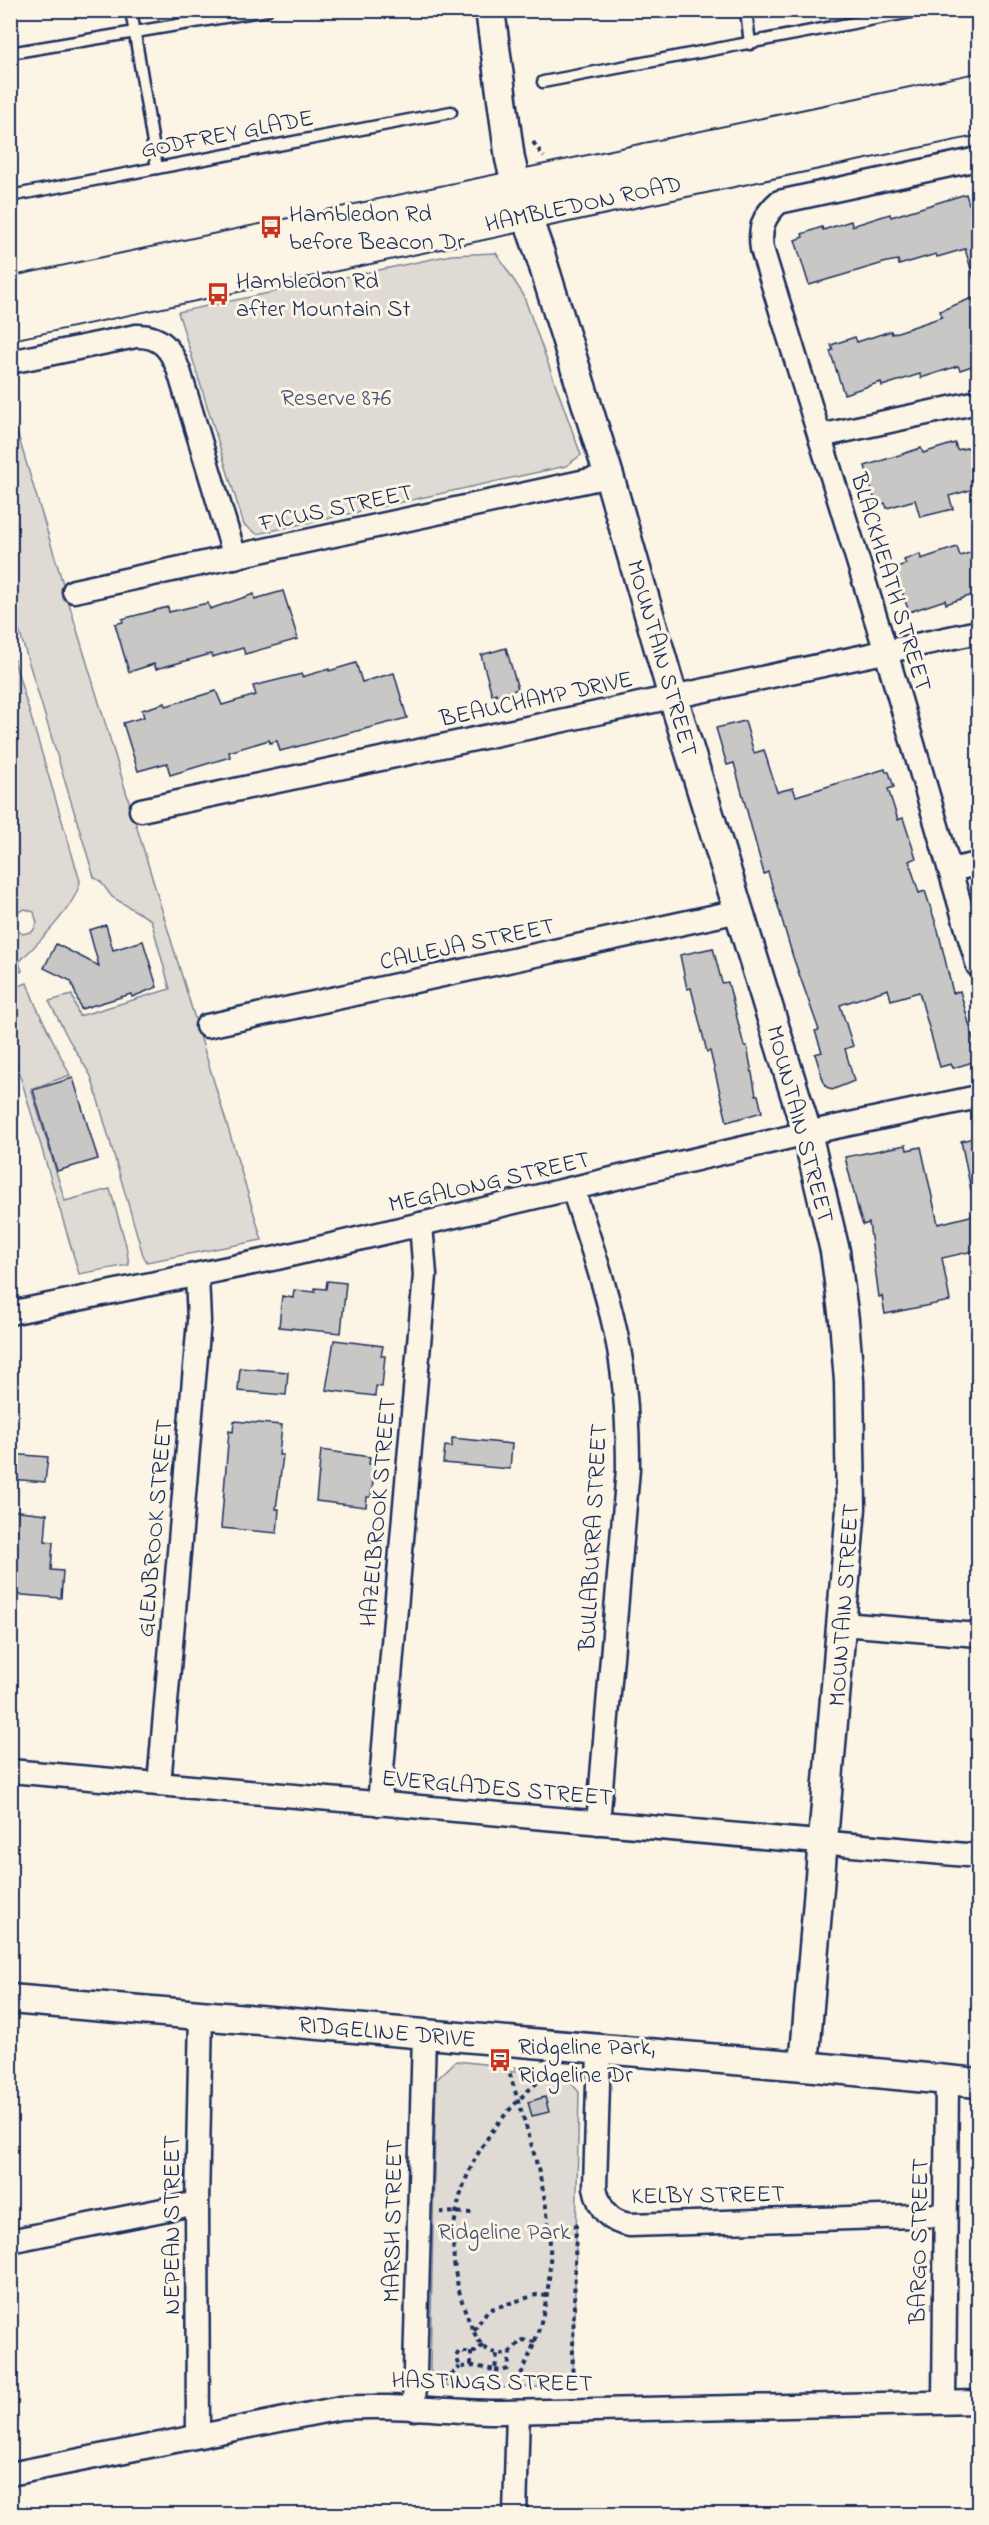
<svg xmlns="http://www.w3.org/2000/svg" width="989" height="2525" font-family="'Indie Flower',sans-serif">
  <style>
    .green { fill: #dfdbd4; stroke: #7d8599; stroke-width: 1.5; fill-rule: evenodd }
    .building { fill: #c8c7c6; stroke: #1b2f5e; stroke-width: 1.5 }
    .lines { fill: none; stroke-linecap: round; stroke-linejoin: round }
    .service-casing { stroke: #1b2f5e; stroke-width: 15 }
    .minor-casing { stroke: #1b2f5e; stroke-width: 27 }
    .tertiary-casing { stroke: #1b2f5e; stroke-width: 33 }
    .secondary-casing { stroke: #1b2f5e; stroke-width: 36 }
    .path { stroke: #1b2f5e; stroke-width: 4; stroke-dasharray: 4.5 4.5; stroke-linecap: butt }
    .service { stroke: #fcf5e5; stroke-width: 10 }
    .minor { stroke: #fcf5e5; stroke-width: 22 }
    .tertiary { stroke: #fcf5e5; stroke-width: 28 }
    .secondary { stroke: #fcf5e5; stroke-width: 32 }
    .labels { text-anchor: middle; stroke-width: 6; stroke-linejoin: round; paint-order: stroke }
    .street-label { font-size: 24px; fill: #1b2f5e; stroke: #fcf5e5 }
    .poi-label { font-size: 24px; fill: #1b2f5e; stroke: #fcf5e5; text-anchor: start }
    .park-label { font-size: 24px; fill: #425176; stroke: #fcf5e5 }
  </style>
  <rect width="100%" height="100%" fill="#fcf5e5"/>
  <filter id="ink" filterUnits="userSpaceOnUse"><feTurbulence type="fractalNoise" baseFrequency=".0167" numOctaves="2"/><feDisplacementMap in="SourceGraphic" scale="12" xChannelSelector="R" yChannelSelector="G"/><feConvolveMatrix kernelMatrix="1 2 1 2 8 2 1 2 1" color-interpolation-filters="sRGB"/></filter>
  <g filter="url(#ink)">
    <g class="green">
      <polygon points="496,253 523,294 581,455 566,466 257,534 244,525 178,312 451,255"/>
      <polygon points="10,409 262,1240 147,1262 143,1255 91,1076 69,1040 49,1001 72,995 79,1016 170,989 151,920 112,897 101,882 94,877 11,604"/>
      <path d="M10 647 80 881C77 905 37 944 19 962L22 971 11 976ZM25 909 34 912 37 923 33 931 23 934 14 928 12 918 15 913Z"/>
      <polygon points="10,983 13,988 27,983 36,1006 70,1075 31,1089 65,1201 110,1189 126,1245 129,1265 79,1274 11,1045"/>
      <polygon points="456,2061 502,2066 504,2071 516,2072 515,2067 548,2070 544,2074 555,2075 560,2071 579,2092 573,2384 570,2384 570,2387 453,2388 446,2386 430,2369 436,2080"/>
    </g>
    <g class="building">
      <polygon points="966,194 969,204 978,202 978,281 975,282 965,249 937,257 936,254 899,265 898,260 887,262 809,285 795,240 803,237 802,234 822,227 823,230 851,221 852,226 890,214 891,217"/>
      <polygon points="972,298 978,318 978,364 960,370 958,366 921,378 920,374 882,386 881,382 844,394 830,351 833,350 831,345 855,337 857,342 891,331 892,334 942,317 940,311"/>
      <polygon points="955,443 957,450 975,446 978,464 973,466 978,488 949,496 953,509 920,517 915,500 887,508 885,503 876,505 865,466 921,448 923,453"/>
      <polygon points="957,547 960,556 978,550 978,593 946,604 945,600 909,612 894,568 906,564 904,560 920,554 921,559"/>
      <polygon points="283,591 298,639 245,654 243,648 212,657 211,654 156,669 154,664 129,672 115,624 123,622 122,619 168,607 169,612 208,603 210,609 254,594 255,599"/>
      <polygon points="506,648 518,689 496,696 496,693 492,695 481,655"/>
      <polygon points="356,663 362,682 394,673 407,718 280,751 277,741 270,743 269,740 229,752 230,757 170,775 167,763 138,771 123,723 144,717 142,710 165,703 166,706 216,691 222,705 256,695 253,686 302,674 302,677 329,669 329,671"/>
      <polygon points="745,721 754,753 764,750 777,792 793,788 796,796 885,769 886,772 889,772 894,787 888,789 898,820 903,818 916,858 909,861 919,893 925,891 938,930 953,993 960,991 978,1056 973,1060 973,1062 953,1068 951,1064 940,1067 919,992 891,1000 888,989 840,1005 853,1046 845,1049 854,1081 832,1090 825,1086 815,1054 822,1052 815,1031 819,1030 793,957 768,872 764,874 734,763 727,765 716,728"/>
      <polygon points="106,925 113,950 143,941 157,987 132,997 131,994 81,1009 71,981 44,968 56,944 99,966 89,930"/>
      <polygon points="713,948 722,983 728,982 744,1046 747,1046 756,1095 758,1095 762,1112 727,1122 710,1051 707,1052 691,988 687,989 680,955"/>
      <polygon points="73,1078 98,1159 57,1171 33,1090"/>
      <polygon points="978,1137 978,1190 971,1190 961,1141"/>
      <polygon points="906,1145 907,1150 921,1147 938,1224 978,1214 978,1250 942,1258 950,1301 885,1314 882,1296 879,1297 869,1223 863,1225 859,1213 845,1157"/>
      <polygon points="327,1281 346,1283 341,1333 279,1327 282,1296 293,1298 294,1290 315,1292 315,1288 326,1289"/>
      <polygon points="334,1340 383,1346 381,1356 385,1356 382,1387 376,1386 375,1396 326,1390"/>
      <polygon points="240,1368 288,1372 286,1395 238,1391"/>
      <polygon points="234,1421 282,1425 279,1455 283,1455 276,1509 279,1509 277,1533 221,1528 229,1431 233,1432"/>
      <polygon points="452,1438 512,1444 510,1469 443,1463 445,1446 452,1447"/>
      <polygon points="321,1450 370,1457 369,1464 375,1465 371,1497 367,1497 366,1507 316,1501"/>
      <polygon points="10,1454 48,1457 45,1482 10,1479"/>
      <polygon points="10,1510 47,1514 45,1541 53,1542 51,1570 63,1571 61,1598 10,1594"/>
      <polygon points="545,2097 549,2112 532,2116 528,2102"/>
    </g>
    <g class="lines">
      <g class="service-casing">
        <g id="service">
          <polyline points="131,10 157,168"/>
          <polyline points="746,10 750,44"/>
          <polyline points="10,53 267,10"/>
          <polyline points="543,82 922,10"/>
          <polyline points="10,196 451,112"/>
        </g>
      </g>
      <g class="minor-casing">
        <g id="minor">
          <path d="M978 159 779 202C763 216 759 229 762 249L886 652 978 966"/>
          <path d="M10 362 136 336C161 335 171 349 179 371L235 557"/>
          <polyline points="820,436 978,402"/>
          <polyline points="74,591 609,476"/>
          <polyline points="141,810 978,632"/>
          <polyline points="950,870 978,864"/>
          <polyline points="207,1026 739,911"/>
          <path d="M573 1189C590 1242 609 1295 619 1349 626 1389 628 1428 628 1469L598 1823"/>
          <polyline points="10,1313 277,1258 807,1133 978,1097"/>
          <polyline points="842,1624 978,1635"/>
          <polyline points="10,1771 978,1856"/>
          <polyline points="159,1784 199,1321 197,1276"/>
          <polyline points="379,1804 425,1275 421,1224"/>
          <path d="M599 2050 595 2187C599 2208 608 2222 630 2225L945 2215"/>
          <polyline points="10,2241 197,2203"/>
          <polyline points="944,2402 947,2081"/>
          <polyline points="414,2409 424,2034"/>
          <polyline points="198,2436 197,2203 201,2014"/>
          <path d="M10 2474 340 2408C394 2404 448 2412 502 2412L978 2402"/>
          <polyline points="515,2514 518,2412"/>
        </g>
      </g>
      <g class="tertiary-casing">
        <g id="tertiary">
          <polyline points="490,10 510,159 517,188 539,251 609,476 673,697 807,1133 835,1251 844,1320 849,1381 851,1508 804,2066"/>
          <polyline points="10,1999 804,2066 978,2083"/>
        </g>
      </g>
      <g class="secondary-casing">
        <g id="secondary">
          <polyline points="10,294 978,90"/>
          <polyline points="10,323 978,118"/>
        </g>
      </g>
      <g class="path">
        <polyline points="533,142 544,157"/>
        <path d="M507 2065C545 2189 579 2268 512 2392"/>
        <polyline points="440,2212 475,2213"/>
        <polyline points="474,2330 488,2310 536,2295 547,2296"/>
        <path d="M535 2342 522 2340 508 2354C482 2355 477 2340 468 2318 428 2218 474 2130 554 2069"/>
        <polyline points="483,2345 475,2352 459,2352 456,2356 460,2367 474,2366 495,2370 497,2354"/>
        <polyline points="471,2352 471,2366"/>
        <polyline points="495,2370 502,2371 508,2369 510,2353"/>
        <polyline points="444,2381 460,2367"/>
        <polyline points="572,2390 576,2223"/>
      </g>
      <use href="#service" class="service"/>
      <use href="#minor" class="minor"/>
      <use href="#tertiary" class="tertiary"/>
      <use href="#secondary" class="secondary"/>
    </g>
  </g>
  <defs>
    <g id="bus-bare" transform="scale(1.8)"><path d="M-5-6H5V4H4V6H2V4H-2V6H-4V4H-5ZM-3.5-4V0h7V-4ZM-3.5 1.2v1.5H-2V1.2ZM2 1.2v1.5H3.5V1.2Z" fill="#c8321e" stroke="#fcf5e5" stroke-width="2.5" paint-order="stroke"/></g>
  </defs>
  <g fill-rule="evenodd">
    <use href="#bus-bare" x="271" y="227"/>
    <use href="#bus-bare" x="218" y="294"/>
    <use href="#bus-bare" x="500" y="2060"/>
  </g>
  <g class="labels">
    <g class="street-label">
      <text transform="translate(227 133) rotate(-11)" y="8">GODFREY GLADE</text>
      <text transform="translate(583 203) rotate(-12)" y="8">HAMBLEDON ROAD</text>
      <text transform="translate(336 507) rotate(-12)" y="8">FICUS STREET</text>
      <text transform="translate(892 582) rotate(73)" y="8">BLACKHEATH STREET</text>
      <text transform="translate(663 658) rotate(74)" y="8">MOUNTAIN STREET</text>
      <text transform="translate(536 698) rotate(-12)" y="8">BEAUCHAMP DRIVE</text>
      <text transform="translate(467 943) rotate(-12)" y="8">CALLEJA STREET</text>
      <text transform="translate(801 1124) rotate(75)" y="8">MOUNTAIN STREET</text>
      <text transform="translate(489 1181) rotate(-13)" y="8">MEGALONG STREET</text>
      <text transform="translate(377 1512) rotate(-85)" y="8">HAZELBROOK STREET</text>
      <text transform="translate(154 1528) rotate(-85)" y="8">GLENBROOK STREET</text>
      <text transform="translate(592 1537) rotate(-87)" y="8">BULLABURRA STREET</text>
      <text transform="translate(843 1605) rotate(-86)" y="8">MOUNTAIN STREET</text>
      <text transform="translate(497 1787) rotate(5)" y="8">EVERGLADES STREET</text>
      <text transform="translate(387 2031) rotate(5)" y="8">RIDGELINE DRIVE</text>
      <text transform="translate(708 2194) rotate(-1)" y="8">KELBY STREET</text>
      <text transform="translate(392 2221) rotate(-89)" y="8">MARSH STREET</text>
      <text transform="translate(171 2225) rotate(-90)" y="8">NEPEAN STREET</text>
      <text transform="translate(918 2241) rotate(-89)" y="8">BARGO STREET</text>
      <text transform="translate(492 2381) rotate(1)" y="8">HASTINGS STREET</text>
    </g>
    <g class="poi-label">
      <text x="289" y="221">Hambledon Rd<tspan x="289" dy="28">before Beacon Dr</tspan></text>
      <text x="236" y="288">Hambledon Rd<tspan x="236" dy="28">after Mountain St</tspan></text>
      <text x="518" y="2054">Ridgeline Park,<tspan x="518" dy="28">Ridgeline Dr</tspan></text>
    </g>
    <g class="park-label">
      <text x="336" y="405">Reserve 876</text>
      <text x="504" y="2239">Ridgeline Park</text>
    </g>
  </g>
  <rect width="989" height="2525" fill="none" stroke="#fcf5e5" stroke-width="36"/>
  <rect x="18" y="18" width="953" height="2489" fill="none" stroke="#1b2f5e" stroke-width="2" filter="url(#ink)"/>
</svg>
